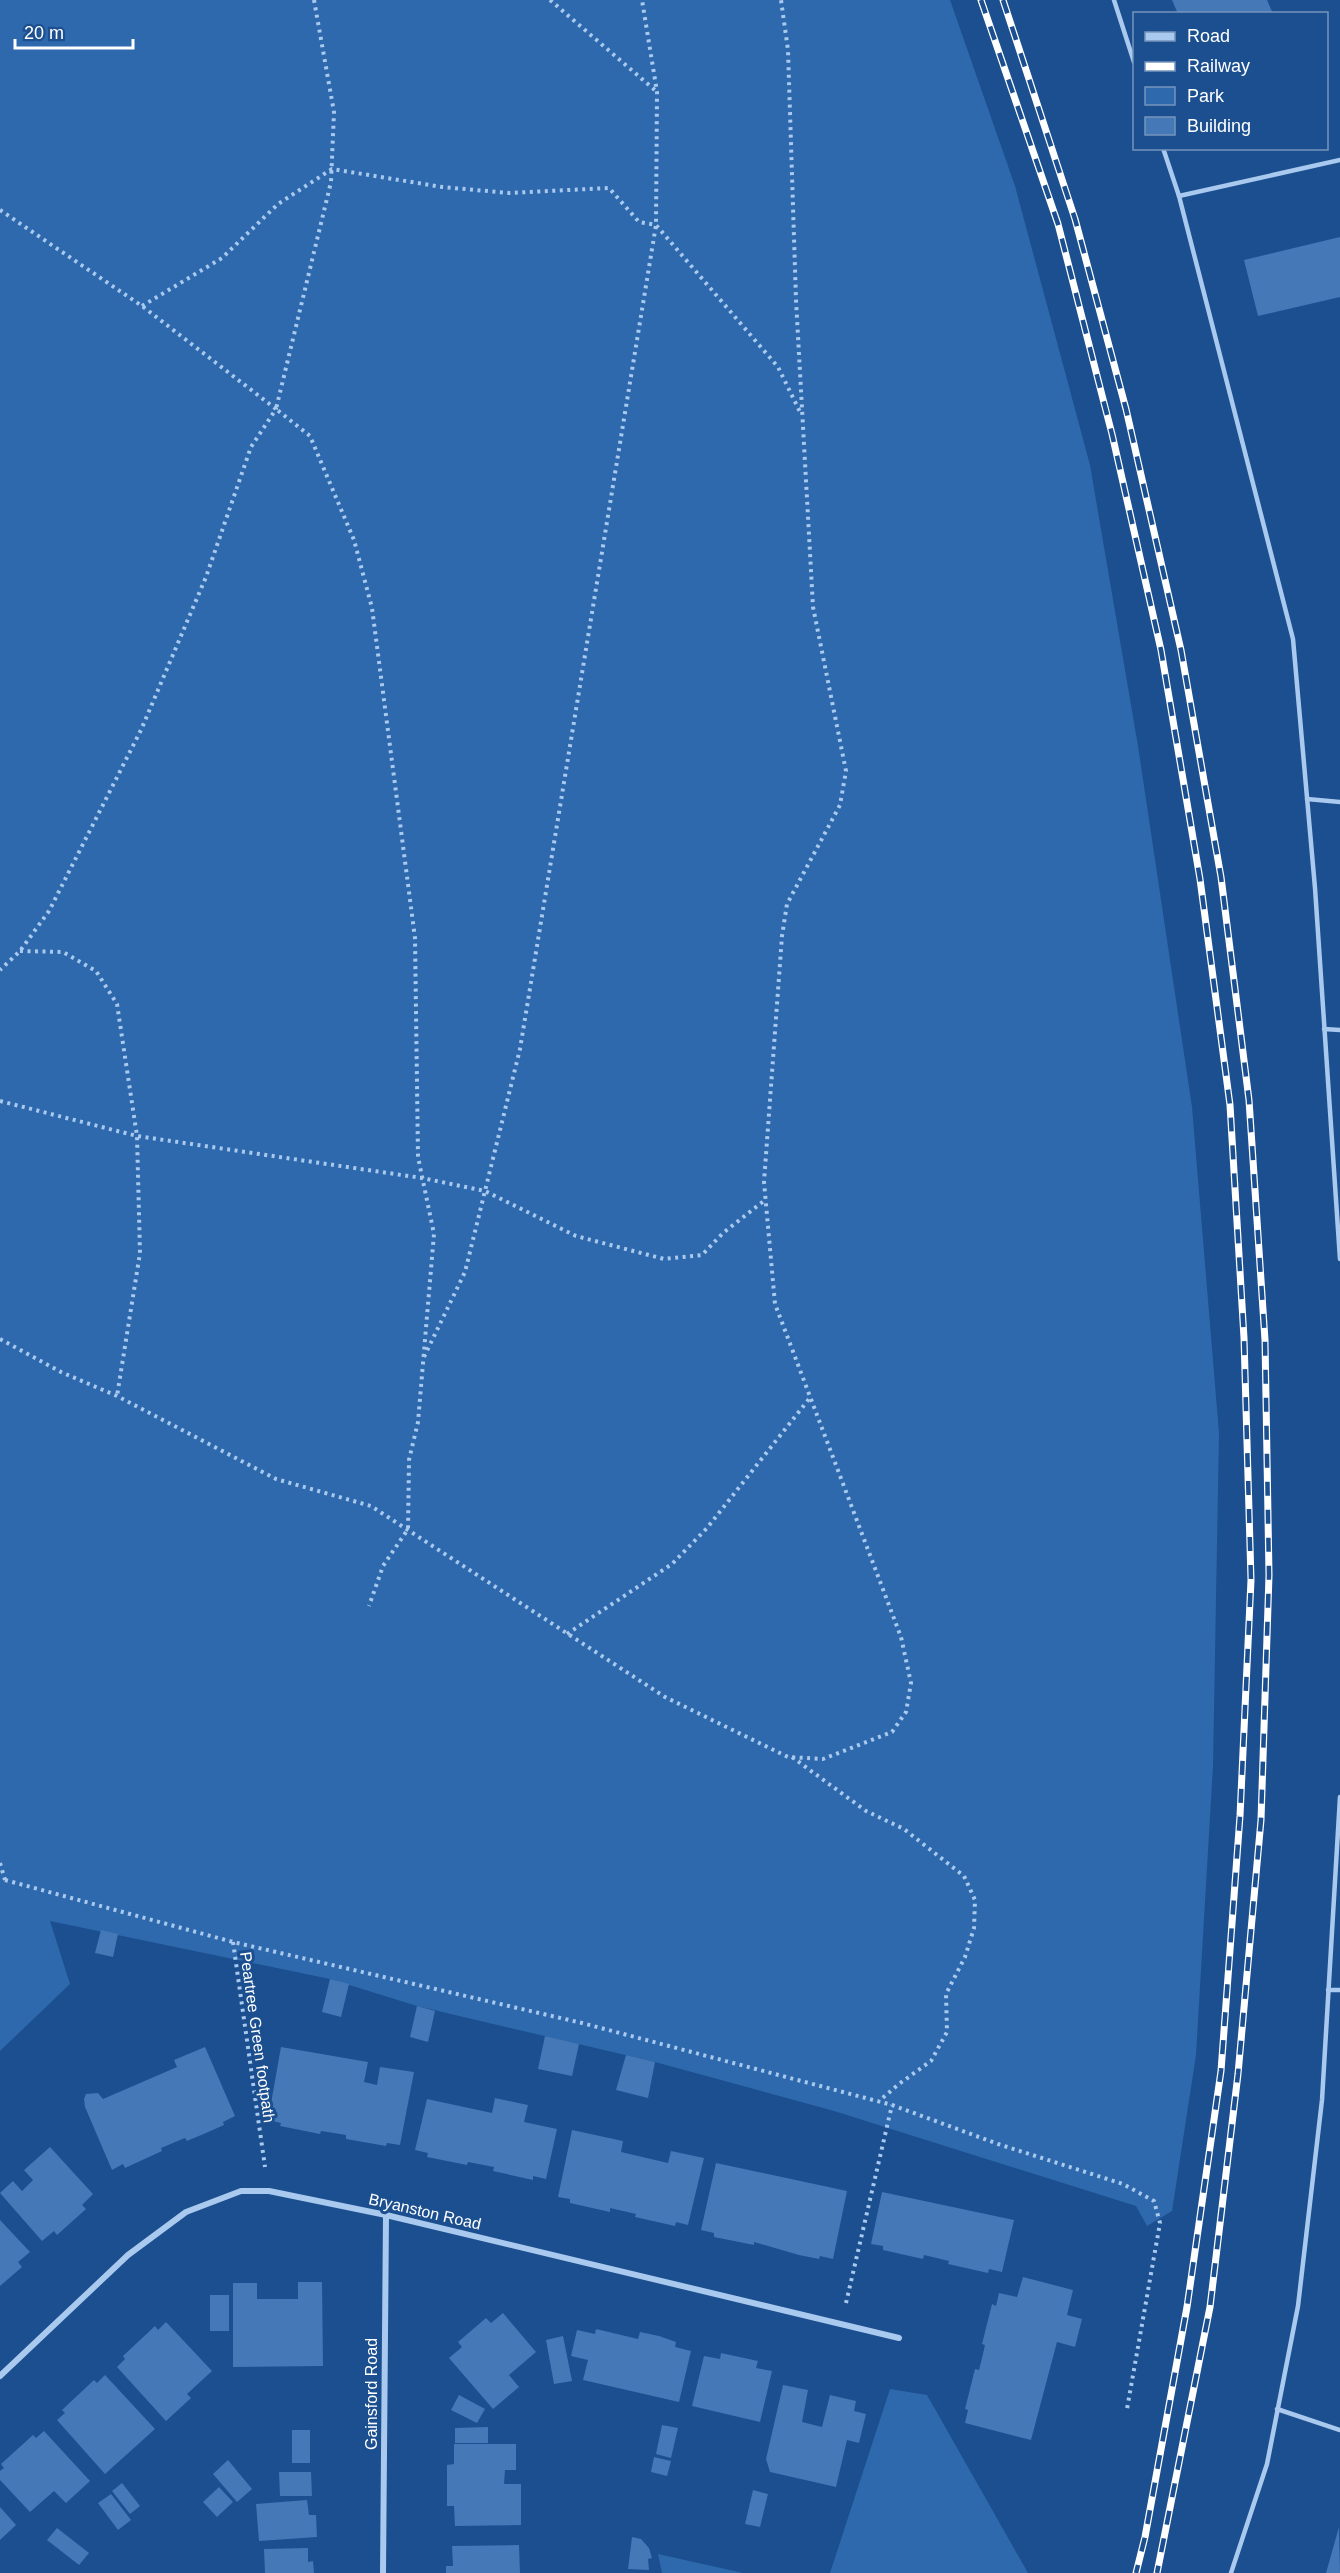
<svg xmlns="http://www.w3.org/2000/svg" width="1340" height="2573" font-family="Arial,sans-serif">
  <style>
    .green { fill: #2e69ad }
    .building { fill: #4478b7 }
    .lines { fill: none; stroke-linecap: round; stroke-linejoin: round }
    .path { stroke: #a9c9ee; stroke-width: 4; stroke-dasharray: 3 4.5; stroke-linecap: butt }
    .lane { stroke: #a9c9ee; stroke-width: 4.5 }
    .street { stroke: #a9c9ee; stroke-width: 6 }
    .rail-casing { stroke: #fff; stroke-width: 7 }
    .rail { stroke: #1b4f8f; stroke-width: 4.5; stroke-dasharray: 14; stroke-linecap: butt }
    .labels { text-anchor: middle; stroke-width: 6; stroke-linejoin: round; paint-order: stroke }
    .street-label { font-size: 16px; fill: #fff; stroke: #1b4f8f }
  </style>
  <rect width="100%" height="100%" fill="#1b4f8f"/>
  <g class="green">
    <polygon points="0,0 950,0 1015,186 1090,465 1138,746 1192,1107 1219,1433 1213,1766 1196,2055 1172,2211 1147,2226 1136,2206 834,2111 655,2062 417,2006 330,1979 50,1921 70,1984 0,2051"/>
    <polygon points="890,2389 927,2395 1028,2573 830,2573"/>
    <polygon points="658,2554 743,2573 662,2573"/>
  </g>
  <g class="building">
    <polygon points="1172,0 1267,0 1273,14 1178,14"/>
    <polygon points="1340,237 1340,297 1258,316 1244,260"/>
    <polygon points="101,1930 118,1934 113,1957 95,1953"/>
    <polygon points="330,1979 349,1984 341,2017 322,2012"/>
    <polygon points="417,2006 435,2011 428,2042 410,2037"/>
    <polygon points="545,2036 579,2044 572,2076 538,2069"/>
    <polygon points="205,2047 235,2116 223,2122 224,2125 206,2133 187,2141 185,2138 161,2148 162,2151 125,2168 123,2164 112,2170 85,2107 84,2099 86,2094 98,2093 103,2099 177,2067 174,2060"/>
    <polygon points="281,2047 368,2062 364,2082 377,2085 380,2067 414,2072 400,2145 387,2143 386,2146 346,2139 346,2135 334,2133 321,2131 320,2134 280,2126 281,2123 268,2120"/>
    <polygon points="626,2055 655,2062 648,2098 616,2090"/>
    <polygon points="495,2098 528,2105 524,2122 557,2129 546,2179 533,2176 533,2180 493,2171 494,2167 468,2162 467,2165 427,2157 428,2153 415,2150 427,2099 492,2113"/>
    <polygon points="572,2130 623,2141 621,2152 668,2163 671,2151 704,2158 688,2225 676,2222 675,2226 635,2217 636,2214 610,2208 610,2212 570,2203 570,2199 558,2197"/>
    <polygon points="50,2147 93,2194 82,2205 86,2209 57,2235 54,2231 42,2241 0,2193 13,2181 22,2191 33,2180 24,2170"/>
    <polygon points="716,2163 847,2191 833,2259 820,2256 819,2259 799,2255 754,2242 754,2245 714,2237 714,2233 701,2230"/>
    <polygon points="882,2192 1014,2220 1002,2272 989,2269 988,2273 948,2264 949,2261 924,2255 923,2259 883,2250 883,2246 871,2244"/>
    <polygon points="0,2220 30,2252 18,2262 22,2267 0,2286"/>
    <polygon points="1023,2277 1073,2290 1067,2315 1082,2319 1075,2347 1057,2342 1031,2440 965,2423 968,2410 965,2409 975,2369 979,2370 982,2358 985,2345 982,2344 992,2304 996,2306 999,2293 1017,2297"/>
    <polygon points="298,2282 322,2282 323,2366 233,2367 233,2283 257,2283 257,2299 298,2299"/>
    <rect x="210" y="2295" width="19" height="36"/>
    <polygon points="503,2313 536,2352 509,2375 519,2387 493,2409 449,2358 462,2347 458,2342 486,2318 491,2323"/>
    <polygon points="166,2322 212,2371 187,2394 191,2398 166,2421 117,2367 125,2359 123,2356 155,2326 158,2330"/>
    <polygon points="596,2329 638,2339 640,2332 659,2336 676,2342 675,2347 691,2351 679,2402 583,2380 588,2360 571,2356 577,2330 595,2334"/>
    <polygon points="563,2336 572,2381 554,2384 546,2340"/>
    <polygon points="721,2353 758,2361 756,2368 772,2371 760,2422 692,2406 704,2356 720,2359"/>
    <polygon points="105,2375 155,2429 105,2474 57,2420 65,2413 62,2410 94,2380 97,2383"/>
    <polygon points="783,2385 808,2390 802,2422 822,2427 830,2395 856,2401 854,2411 866,2414 859,2443 847,2440 836,2487 770,2472 766,2459"/>
    <polygon points="459,2395 485,2409 477,2423 451,2410"/>
    <polygon points="662,2425 678,2428 671,2458 656,2454"/>
    <polygon points="488,2427 488,2443 455,2443 455,2428"/>
    <rect x="292" y="2430" width="18" height="33"/>
    <polygon points="44,2431 90,2481 66,2503 54,2491 30,2512 0,2480 0,2471 4,2468 1,2464 33,2435 36,2438"/>
    <polygon points="454,2444 516,2444 516,2470 505,2470 504,2484 521,2484 521,2525 455,2526 454,2506 447,2506 447,2465 454,2464"/>
    <polygon points="654,2457 671,2461 667,2476 651,2472"/>
    <polygon points="228,2460 252,2489 237,2502 213,2474"/>
    <polygon points="279,2472 311,2472 312,2496 280,2496"/>
    <polygon points="122,2483 140,2506 130,2514 112,2491"/>
    <polygon points="219,2487 233,2502 217,2517 203,2502"/>
    <polygon points="753,2490 768,2494 760,2527 745,2524"/>
    <polygon points="111,2494 131,2520 118,2530 98,2503"/>
    <polygon points="307,2500 309,2515 316,2515 317,2537 259,2541 256,2504"/>
    <polygon points="0,2507 16,2525 0,2540"/>
    <polygon points="1339,2527 1340,2573 1326,2573"/>
    <polygon points="57,2528 89,2553 79,2565 47,2540"/>
    <polygon points="632,2537 641,2539 649,2548 652,2558 648,2559 649,2570 628,2569"/>
    <polygon points="519,2545 520,2573 446,2573 446,2566 453,2566 452,2546"/>
    <polygon points="308,2548 308,2562 313,2561 314,2573 265,2573 264,2549"/>
  </g>
  <g class="lines">
    <g class="path">
      <polyline points="314,0 334,112 331,182 276,409 310,436 354,540 372,608 415,938 418,1157 434,1234 418,1422 409,1460 408,1529 383,1566 369,1606"/>
      <polyline points="550,0 656,91"/>
      <polyline points="0,210 142,306 276,409 251,447 206,577 141,730 49,911 20,951 0,970"/>
      <polyline points="142,306 222,258 278,204 332,169 442,187 509,193 609,188 639,222 656,225 778,367 800,412"/>
      <polyline points="20,951 63,952 96,971 117,1004 137,1136 140,1253 117,1396"/>
      <polyline points="0,1101 137,1136 422,1178 485,1191 576,1236 664,1259 702,1255 723,1233 765,1200"/>
      <polyline points="0,1339 61,1372 117,1396 276,1479 371,1506 665,1697 788,1757 823,1759 892,1732 906,1712 911,1683 901,1637 775,1304 764,1182 782,936 787,904 840,805 846,771 813,607 796,300 788,50 781,0"/>
      <polyline points="424,1357 465,1272 520,1049 656,225 657,92 642,0"/>
      <polyline points="567,1634 672,1564 707,1528 809,1399"/>
      <polyline points="792,1757 866,1811 904,1829 964,1876 975,1900 974,1928 965,1957 946,1994 947,2032 931,2061 899,2084 879,2101"/>
      <polyline points="0,1863 5,1880"/>
      <polyline points="5,1880 233,1942 582,2023 892,2105 998,2144 1123,2184 1154,2201 1160,2223 1127,2409"/>
      <polyline points="233,1942 265,2167"/>
      <polyline points="846,2303 892,2105"/>
    </g>
    <g class="lane">
      <polyline points="1114,0 1134,62"/>
      <polyline points="1163,148 1179,196 1293,639 1315,888 1340,1259"/>
      <polyline points="1179,196 1340,160"/>
      <polyline points="1307,799 1340,802"/>
      <polyline points="1324,1029 1340,1030"/>
      <polyline points="1328,1990 1340,1990"/>
      <polyline points="1277,2409 1340,2430"/>
      <polyline points="1231,2573 1267,2464 1298,2306 1322,2100 1340,1797"/>
    </g>
    <g class="street">
      <polyline points="0,2376 128,2255 186,2212 241,2191 269,2191 386,2215 899,2338"/>
      <polyline points="383,2573 386,2215"/>
    </g>
    <g class="rail-casing">
      <g id="rail">
        <polyline points="981,0 1058,224 1112,434 1161,650 1200,879 1230,1105 1244,1338 1251,1580 1240,1816 1221,2071 1187,2307 1145,2537 1136,2573"/>
        <polyline points="1003,0 1075,219 1126,409 1181,650 1221,877 1249,1100 1265,1340 1269,1575 1261,1820 1238,2074 1210,2307 1157,2573"/>
      </g>
    </g>
    <use href="#rail" class="rail"/>
  </g>
  <g class="labels">
    <g class="street-label">
      <text transform="translate(258 2037) rotate(82)" y="6">Peartree Green footpath</text>
      <text transform="translate(425 2211) rotate(13)" y="6">Bryanston Road</text>
      <text transform="translate(371 2394) rotate(-90)" y="6">Gainsford Road</text>
    </g>
  </g>
  <rect x="1133" y="12" width="195" height="138" fill="#1b4f8f" stroke="#7695bc" stroke-width="1.5"/>
  <rect x="1145" y="32" width="30" height="9" fill="#a9c9ee" stroke="#7695bc" stroke-width="1.5"/>
  <text x="1187" y="42" font-size="18" fill="#ffffff">Road</text>
  <rect x="1145" y="62" width="30" height="9" fill="#ffffff" stroke="#7695bc" stroke-width="1.5"/>
  <text x="1187" y="72" font-size="18" fill="#ffffff">Railway</text>
  <rect x="1145" y="87" width="30" height="18" fill="#2e69ad" stroke="#7695bc" stroke-width="1.5"/>
  <text x="1187" y="102" font-size="18" fill="#ffffff">Park</text>
  <rect x="1145" y="117" width="30" height="18" fill="#4478b7" stroke="#7695bc" stroke-width="1.5"/>
  <text x="1187" y="132" font-size="18" fill="#ffffff">Building</text>
  <path d="M15 39v9h118v-9" fill="none" stroke="#ffffff" stroke-width="3"/>
  <text x="24" y="39" font-size="18" fill="#ffffff" stroke="#1b4f8f" stroke-width="4.5" paint-order="stroke">20 m</text>
</svg>
